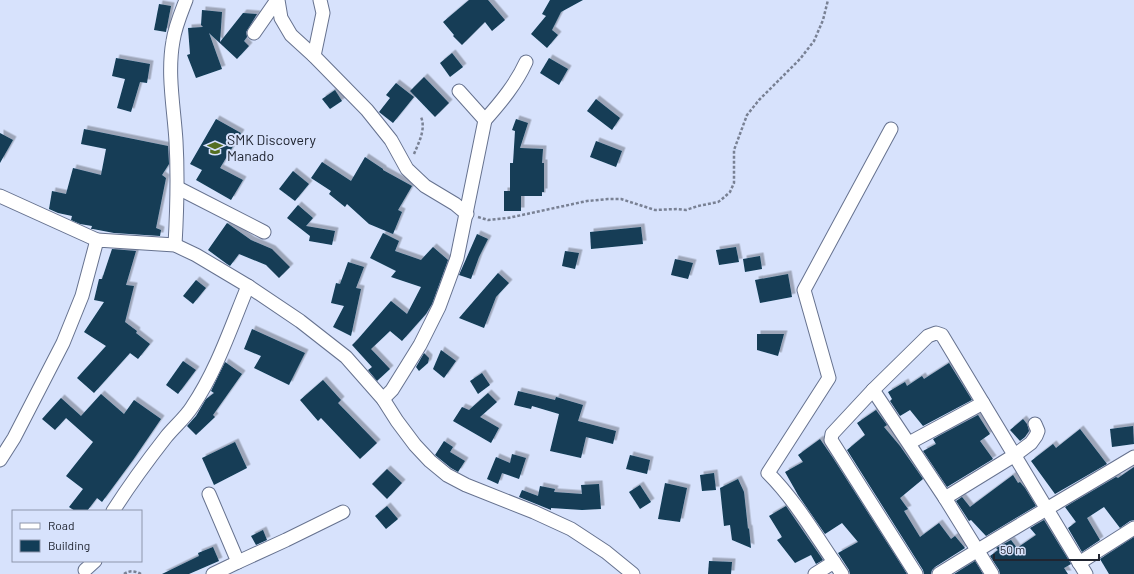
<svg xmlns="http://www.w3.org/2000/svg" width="1134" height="574" font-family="Barlow,sans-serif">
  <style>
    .building { fill: #123d57; filter: url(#shadow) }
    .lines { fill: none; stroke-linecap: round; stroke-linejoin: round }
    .street-casing { stroke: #66728f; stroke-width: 15 }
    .path { stroke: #798194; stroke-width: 2.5; stroke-dasharray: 3 2; stroke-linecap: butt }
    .street { stroke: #fff; stroke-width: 13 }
    .labels { text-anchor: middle; stroke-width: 4; stroke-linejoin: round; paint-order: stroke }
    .poi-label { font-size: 14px; fill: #202531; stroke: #d7e2fc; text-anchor: start }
  </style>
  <defs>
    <filter id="shadow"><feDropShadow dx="3.5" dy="-3.5" stdDeviation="0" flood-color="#0004"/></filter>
  </defs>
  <rect width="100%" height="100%" fill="#d7e2fc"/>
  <g class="building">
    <polygon points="469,0 488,0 505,20 492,31 485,22 462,45 453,36 454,35 443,22"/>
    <polygon points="550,0 583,0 561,12 552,30 558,35 547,48 531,34 546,16 542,14"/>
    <polygon points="159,4 171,6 166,32 154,30"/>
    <polygon points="202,10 222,12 220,42 243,13 257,14 246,32 247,37 244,41 249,46 237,59 209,33 222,69 196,78 187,55 190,54 188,28 203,27 201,25"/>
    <polygon points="452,53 463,67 450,77 440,63"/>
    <polygon points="116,58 150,64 147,83 140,82 131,112 117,108 125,79 112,76"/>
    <polygon points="549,58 568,69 559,85 540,73"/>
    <polygon points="424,77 449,103 435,117 410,91"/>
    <polygon points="396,83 414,97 393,123 379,112 390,98 386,95"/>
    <polygon points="335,90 342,101 330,109 322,99"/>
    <polygon points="596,99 620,118 612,130 587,111"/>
    <polygon points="216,119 241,133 220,168 243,180 231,200 196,180 202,170 190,164"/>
    <polygon points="516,119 528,123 520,148 543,149 542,163 544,163 544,192 542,192 542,196 521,196 521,211 504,211 504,191 510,191 510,163 513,163 515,131 512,130"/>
    <polygon points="84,129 168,146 169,164 162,175 166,178 156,228 161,230 160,236 114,233 93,229 91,229 92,226 80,224 71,220 72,216 58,213 49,209 52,191 66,194 73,168 101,175 106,149 81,144"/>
    <polygon points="0,133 13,140 0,163"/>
    <polygon points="596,141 622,151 616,167 590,157"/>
    <polygon points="365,157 383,169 383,170 412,186 398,210 402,212 393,234 369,224 347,204 345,207 329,194 331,191 311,178 322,162 351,181"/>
    <polygon points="293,171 309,184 295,201 279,189"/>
    <polygon points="298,205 313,218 306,226 335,231 332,245 309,241 310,236 287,218"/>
    <polygon points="227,223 251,240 272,249 290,267 279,278 266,265 239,254 230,266 227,264 208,250"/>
    <polygon points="641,227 643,244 591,249 590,232"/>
    <polygon points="383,233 399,241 395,251 421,260 433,247 448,260 432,304 426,314 402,341 390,331 371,349 390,369 377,381 368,370 372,367 352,345 358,339 391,301 407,314 421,287 391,277 396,271 370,258"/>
    <polygon points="477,234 488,239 479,257 471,279 459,275"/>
    <polygon points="736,247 739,262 719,265 716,250"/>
    <polygon points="112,249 136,251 126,285 134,286 125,322 137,331 136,333 150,344 138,359 130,353 94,393 77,378 106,346 84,332 104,302 94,300 99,279 102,279"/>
    <polygon points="565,251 579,253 575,269 562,266"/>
    <polygon points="760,256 762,269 745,272 743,259"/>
    <polygon points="675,259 693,263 688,279 671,275"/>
    <polygon points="348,262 364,267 356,288 361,289 351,336 333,327 344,306 331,303 336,283 340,284"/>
    <polygon points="498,273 509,283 496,297 484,328 459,318"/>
    <polygon points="788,274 792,297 760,303 755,280"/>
    <polygon points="196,280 206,288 193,304 183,296"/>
    <polygon points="252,329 305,353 289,385 254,368 261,356 244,349"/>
    <polygon points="757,334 784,334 778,356 757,350"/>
    <polygon points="441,350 456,361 444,378 433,369"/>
    <polygon points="424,353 429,358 428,363 419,371 416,367"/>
    <polygon points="183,361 196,370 178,394 166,385"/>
    <polygon points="225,362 242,374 213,415 215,417 196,435 187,426 196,416 206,399 214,393 211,391"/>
    <polygon points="949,363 972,400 923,426 910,410 900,416 890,401 892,399 888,392 905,382 907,386 922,376 924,379"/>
    <polygon points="482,373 490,385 478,394 470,381"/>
    <polygon points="323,380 341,400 338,403 377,443 360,459 321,418 318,421 300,400"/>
    <polygon points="518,391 555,400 556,397 583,405 578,421 616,431 613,444 586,437 581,458 550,451 559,414 532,406 531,409 514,405"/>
    <polygon points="488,393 497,402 480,417 499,428 491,443 453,421 462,407 469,410"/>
    <polygon points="101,394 124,414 134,400 161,419 133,460 102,502 97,498 87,511 75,511 69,507 83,489 66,476 93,442 66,418 55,430 42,419 61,398 81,416"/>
    <polygon points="876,410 887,425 884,427 900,446 923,479 900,498 908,509 904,511 920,537 939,523 951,539 955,536 965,548 935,567 932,570 931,574 924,574 923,570 847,450 865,435 857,423"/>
    <polygon points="978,415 990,434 980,441 993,459 947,487 923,451 936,444 933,439"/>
    <polygon points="1023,419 1027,424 1029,431 1025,437 1020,441 1010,430"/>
    <polygon points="1133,426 1134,444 1112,447 1110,429"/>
    <polygon points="1080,429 1107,464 1055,494 1031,461 1053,444 1056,448"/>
    <polygon points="820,439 833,458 907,574 850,574 849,570 838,553 858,542 842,523 825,534 798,495 785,472 803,462 798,455"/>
    <polygon points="444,441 453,447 450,452 465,461 458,472 451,468 435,455"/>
    <polygon points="235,442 247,468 214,485 202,458"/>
    <polygon points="512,454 526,458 519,479 502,473 498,484 487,479 496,457 510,463"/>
    <polygon points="630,455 650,460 647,474 626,469"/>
    <polygon points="1134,467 1134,520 1130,521 1120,528 1104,507 1087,518 1100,540 1082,552 1068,528 1076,522 1065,507 1116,477 1118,478"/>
    <polygon points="387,469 402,483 387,499 372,484"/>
    <polygon points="714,473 716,490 702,491 700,475"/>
    <polygon points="1013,475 1018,483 1020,482 1025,488 1036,506 986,536 971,520 969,521 956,501 962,497 970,507"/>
    <polygon points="738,479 744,492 748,529 749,528 751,548 732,540 730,525 724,526 720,488"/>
    <polygon points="665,483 687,488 680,522 658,519"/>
    <polygon points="599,484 601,509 582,510 551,508 551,510 519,497 522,490 538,496 540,486 555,489 554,492 582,494 581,485"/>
    <polygon points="640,485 651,502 640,509 629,492"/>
    <polygon points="387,506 398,519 386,529 375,516"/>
    <polygon points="786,506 823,560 816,564 811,555 795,563 777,540 782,537 769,516"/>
    <polygon points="1044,520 1071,564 1064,568 1068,574 1000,574 999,570 990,556 998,550 996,548 1011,540 1017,548 1036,535 1030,528"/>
    <polygon points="263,530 267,540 256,545 251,536"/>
    <polygon points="1134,537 1134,574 1109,574 1100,559"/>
    <polygon points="213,547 219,561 189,574 162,574 199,556 198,553"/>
    <polygon points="709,561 732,562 731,574 708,574"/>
    <polygon points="975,561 983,574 954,574 967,566"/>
  </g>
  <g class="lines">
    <g class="street-casing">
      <g id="street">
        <polyline points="278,0 281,18 291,35 314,56 367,110 391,140 407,169 425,186 455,204 467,214"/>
        <polyline points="254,33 277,0"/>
        <polyline points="314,56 323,13 320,0"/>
        <path d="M485 120C501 102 516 84 526 62"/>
        <polyline points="178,188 264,232"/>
        <polyline points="0,196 97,240"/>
        <path d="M175 245C177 210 178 176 176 141 174 108 167 74 173 41 175 27 181 13 186 0"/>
        <polyline points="873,390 945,498 992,574"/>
        <polyline points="383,399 392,390 420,345 439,307 457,258 485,120 459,91"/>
        <polyline points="909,443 983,403"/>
        <polyline points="0,460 14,438 63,343 82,296 97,240 175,245 196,255 248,286 300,321 346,357 383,399 397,421 415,445 430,461 447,475 466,485 534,512 571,529 606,552 633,574"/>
        <polyline points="209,494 238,562 213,574"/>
        <polyline points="945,498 1015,455 1031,443 1036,436 1038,431 1035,424"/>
        <path d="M113 511C129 486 148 460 166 437 174 427 185 418 192 407 217 370 231 327 248 286"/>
        <polyline points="238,562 286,540 343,512"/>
        <path d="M834 562C813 531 794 499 768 473L829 378 804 290 891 129"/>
        <polyline points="1079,563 1134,528"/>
        <polyline points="85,570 95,561"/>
        <polyline points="815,574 834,562 842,574"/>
        <polyline points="916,574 831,440 832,434 873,390 928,336 936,333 942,335 1086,574"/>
        <path d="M939 574C1003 534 1069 496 1134 457"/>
      </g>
    </g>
    <g class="path">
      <path d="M414 154C419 142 426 129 421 117"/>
      <polyline points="478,217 488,220 508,218 587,201 608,199 621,199 655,210 677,209 686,210 698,206 718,202 721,200 730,192 734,183 734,150 747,115 759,100 800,59 814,41 823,20 828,0"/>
      <path d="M124 574C130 570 135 571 141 574"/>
    </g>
    <use href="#street" class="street"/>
  </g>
  <defs>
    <g id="school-bare" transform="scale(1.2)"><path d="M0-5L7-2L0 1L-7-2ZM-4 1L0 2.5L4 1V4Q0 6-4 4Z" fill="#556e20" stroke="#d7e2fc" stroke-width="2.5" paint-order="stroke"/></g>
  </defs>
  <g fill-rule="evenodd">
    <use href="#school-bare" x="215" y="148"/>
  </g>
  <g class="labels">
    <g class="poi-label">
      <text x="227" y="145">SMK Discovery<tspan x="227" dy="16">Manado</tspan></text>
    </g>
  </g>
  <rect x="12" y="510" width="130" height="52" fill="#d7e2fc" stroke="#8e96ab"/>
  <rect x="20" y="523" width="20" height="6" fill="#ffffff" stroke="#8e96ab"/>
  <text x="48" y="530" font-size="12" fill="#202531">Road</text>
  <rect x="20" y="540" width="20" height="12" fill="#123d57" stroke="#8e96ab"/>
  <text x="48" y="550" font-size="12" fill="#202531">Building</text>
  <path d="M994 554v6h105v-6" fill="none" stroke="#202531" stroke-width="2"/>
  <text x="1000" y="554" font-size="12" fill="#202531" stroke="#d7e2fc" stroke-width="3" paint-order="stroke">50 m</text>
</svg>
